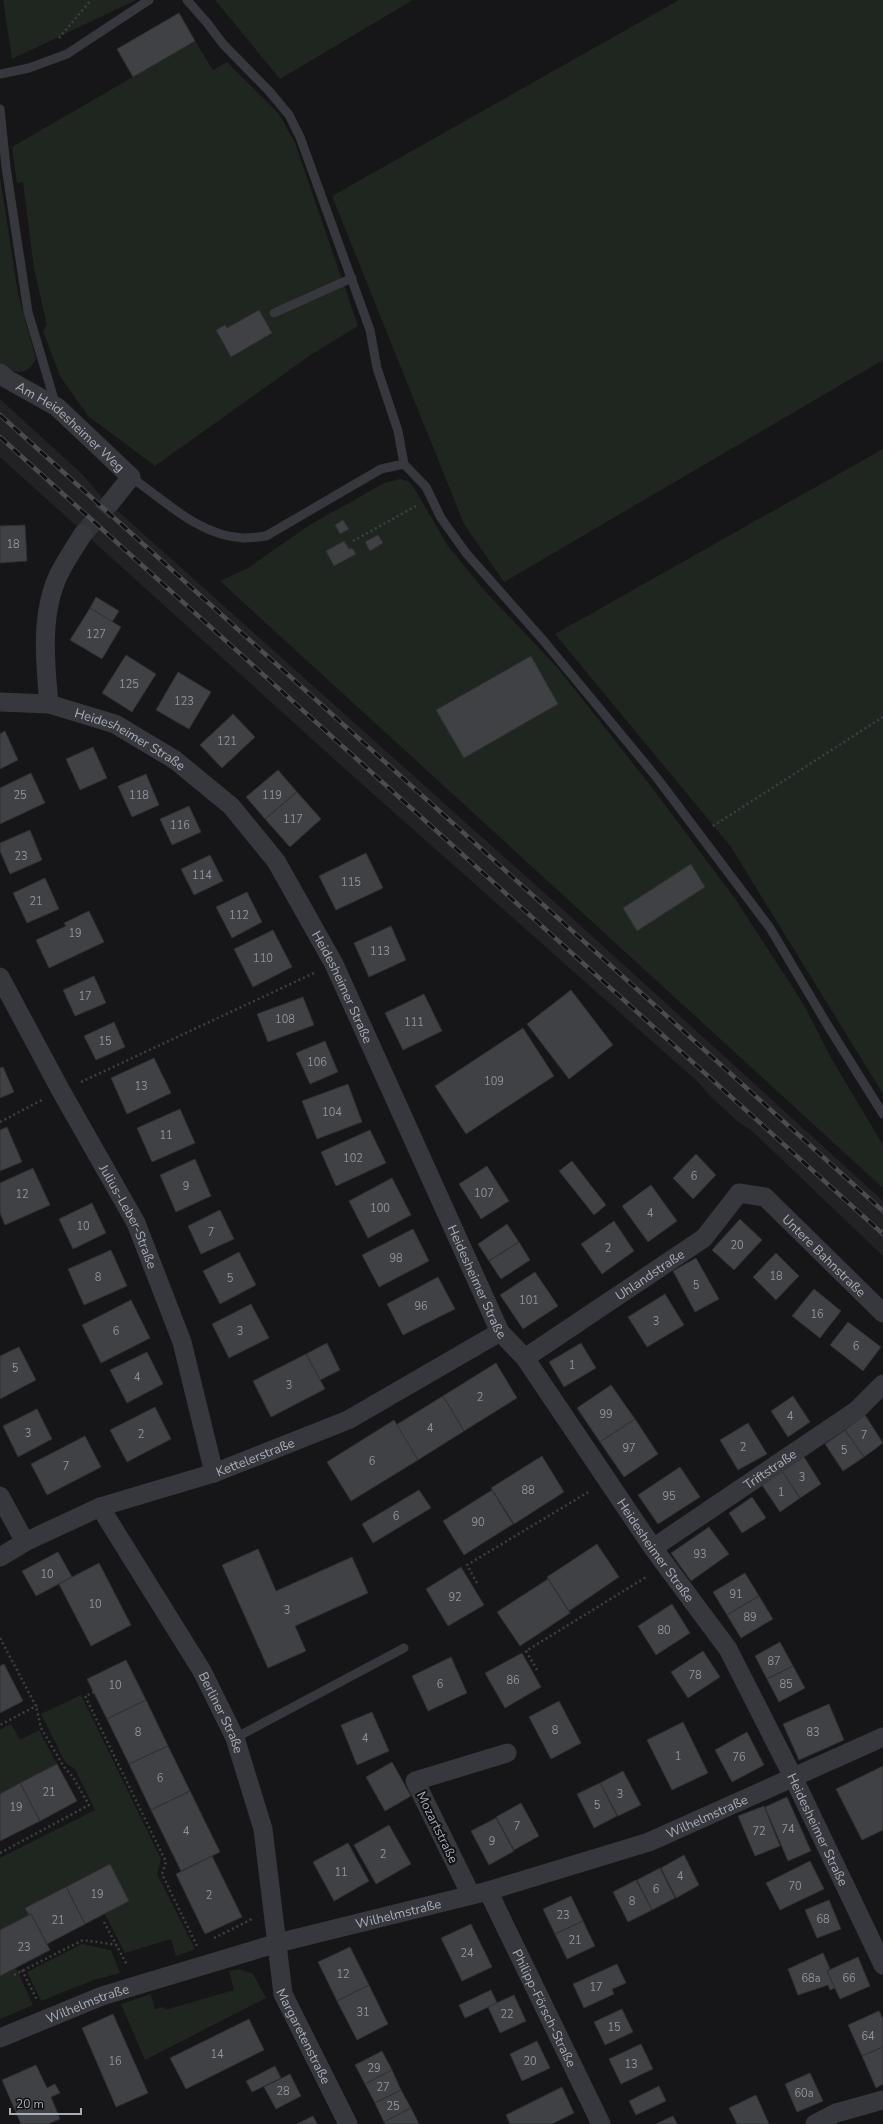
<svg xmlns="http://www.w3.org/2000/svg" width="883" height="2124" font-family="'Nunito Sans',sans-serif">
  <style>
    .built { fill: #222225 }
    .green { fill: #1e261f }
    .building { fill: #404145; stroke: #303034 }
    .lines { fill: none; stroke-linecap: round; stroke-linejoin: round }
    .street-tunnel { stroke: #333438; stroke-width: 19; stroke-dasharray: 19 10; stroke-linecap: butt }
    .path { stroke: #3d3f44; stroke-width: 2.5; stroke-dasharray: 2 3; stroke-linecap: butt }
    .lane { stroke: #37383d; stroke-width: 9 }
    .street { stroke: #37383d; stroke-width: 19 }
    .rail-casing { stroke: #4a4c52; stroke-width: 4.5 }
    .rail { stroke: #111113; stroke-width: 3; stroke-dasharray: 9; stroke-linecap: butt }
    .labels { text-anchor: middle; stroke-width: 4; stroke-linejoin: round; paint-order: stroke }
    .number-label { font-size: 11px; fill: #8e929b }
    .street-label { font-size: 13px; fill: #a8adb8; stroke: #111113 }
  </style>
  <rect width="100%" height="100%" fill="#161618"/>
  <polygon class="built" points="0,399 83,475 100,495 569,915 883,1201 883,1256 753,1132 737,1121 710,1096 699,1083 345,769 0,457"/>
  <g class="green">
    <polygon points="3,0 136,0 12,59"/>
    <polygon points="215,0 413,0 280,79"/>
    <polygon points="679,0 883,0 883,360 504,582 464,524 332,196"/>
    <polygon points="195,41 213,70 227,62 279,114 295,143 358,326 312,354 155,466 88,416 60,376 43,331 47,325 34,269 23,182 17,183 12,147"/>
    <path d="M0 176 18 294 36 359C27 376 15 374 0 366Z"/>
    <polygon points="883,449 883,1094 731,847 555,634"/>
    <polygon points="400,479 408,481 414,488 448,546 484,590 557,667 650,785 736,900 804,1005 831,1058 883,1145 883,1188 220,581 248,568 308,526 384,483"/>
    <polygon points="81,1695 161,1859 157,1874 195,1949 176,1956 171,1939 125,1953 105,1914 129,1901 110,1864 25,1908 29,1915 0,1930 0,1858 95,1810 75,1769 65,1762 41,1714"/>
    <polygon points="11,1724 20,1740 39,1730 57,1764 0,1794 0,1730"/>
    <polygon points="82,1944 111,1950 120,1973 94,1980 41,2001 27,1972"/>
    <polygon points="16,1968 33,2005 0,2019 0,1976"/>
    <polygon points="239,1969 253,1974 266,1998 145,2060 121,2004 151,1994 155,2009 164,2007 165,2010 234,1990 229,1971"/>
  </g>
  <g class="building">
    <polygon points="179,13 195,41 133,77 117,49"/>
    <polygon points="259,310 272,333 231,357 216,330 225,325 227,328"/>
    <polygon points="343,520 349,529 340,534 335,525"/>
    <polygon points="25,525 27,561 0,563 0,526"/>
    <polygon points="378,535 383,543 370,551 365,542"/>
    <polygon points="344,541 349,549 352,548 356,554 334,566 326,551"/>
    <polygon points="96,597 119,611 112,622 90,608"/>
    <polygon points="90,608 121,627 102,659 70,640"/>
    <polygon points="126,655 156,674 132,712 102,693"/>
    <polygon points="531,656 558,704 464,758 436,710"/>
    <polygon points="178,672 211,692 189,729 156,710"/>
    <polygon points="233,714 255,737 222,768 200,745"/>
    <polygon points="5,731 18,760 0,769 0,734"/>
    <polygon points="93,747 107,778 80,790 66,759"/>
    <polygon points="278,770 297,792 265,819 246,797"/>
    <polygon points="31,773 45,803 0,824 0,788"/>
    <polygon points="146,774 159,805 132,817 118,786"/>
    <polygon points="297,792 321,819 290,847 265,819"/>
    <polygon points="189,806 201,832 172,845 160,819"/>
    <polygon points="30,830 42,860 10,874 0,851 0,843"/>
    <polygon points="366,853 383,888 336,910 319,876"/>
    <polygon points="210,855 223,881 194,895 181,869"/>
    <polygon points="691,864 705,887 637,931 623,908"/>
    <polygon points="45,878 59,909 27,923 13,893"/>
    <polygon points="247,892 262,922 232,938 216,907"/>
    <polygon points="89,911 104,942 49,968 36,940 66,926 64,923"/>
    <polygon points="391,926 406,960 369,977 354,943"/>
    <polygon points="273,930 292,967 253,987 234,949"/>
    <polygon points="94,976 106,1003 75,1016 63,990"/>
    <polygon points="571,990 613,1045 569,1079 527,1024"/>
    <polygon points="424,994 442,1031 403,1050 385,1013"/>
    <polygon points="303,997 314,1025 268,1042 257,1014"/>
    <polygon points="114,1022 125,1047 96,1060 84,1036"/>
    <polygon points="523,1028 554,1076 466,1134 435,1086"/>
    <polygon points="325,1041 338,1072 310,1084 296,1053"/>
    <polygon points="154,1058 171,1093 127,1114 111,1078"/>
    <polygon points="3,1067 14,1092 0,1098 0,1068"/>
    <polygon points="348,1084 362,1122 317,1139 302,1101"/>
    <polygon points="180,1109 195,1143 152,1162 137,1128"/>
    <polygon points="7,1127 22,1162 0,1171 0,1130"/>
    <polygon points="370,1130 386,1163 336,1186 321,1152"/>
    <polygon points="696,1154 716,1175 693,1199 673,1178"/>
    <polygon points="195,1159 211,1196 176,1212 160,1175"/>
    <polygon points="572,1161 606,1205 594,1215 559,1171"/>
    <polygon points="487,1166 509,1201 481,1219 459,1184"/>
    <polygon points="33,1168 50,1205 5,1225 0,1213 0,1183"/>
    <polygon points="392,1178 411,1215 368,1238 349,1201"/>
    <polygon points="651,1185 677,1221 648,1242 622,1206"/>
    <polygon points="92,1203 106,1233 73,1249 59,1219"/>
    <polygon points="220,1210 234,1239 201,1254 188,1226"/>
    <polygon points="740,1219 762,1240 734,1270 712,1250"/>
    <polygon points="614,1221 634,1251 602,1274 581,1244"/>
    <polygon points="507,1224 519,1242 489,1261 478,1244"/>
    <polygon points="413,1229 429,1261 379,1287 362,1255"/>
    <polygon points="519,1242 530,1260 501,1279 489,1261"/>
    <polygon points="111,1250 127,1286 84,1305 68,1269"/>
    <polygon points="239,1252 256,1285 220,1304 203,1271"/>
    <polygon points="776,1253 799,1276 776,1300 753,1277"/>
    <polygon points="696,1258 719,1299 695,1312 673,1271"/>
    <polygon points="535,1272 558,1306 523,1329 500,1295"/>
    <polygon points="438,1277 455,1309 403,1335 387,1304"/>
    <polygon points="814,1289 841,1311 820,1338 792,1316"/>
    <polygon points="665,1294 684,1325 647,1347 628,1317"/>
    <polygon points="131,1300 150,1338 101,1363 82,1325"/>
    <polygon points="251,1304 269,1338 229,1358 212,1324"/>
    <polygon points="848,1322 881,1347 863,1371 830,1345"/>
    <polygon points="327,1343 340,1370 320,1380 306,1354"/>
    <polygon points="581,1343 596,1368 564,1387 549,1362"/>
    <polygon points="19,1347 36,1380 0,1399 0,1356"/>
    <polygon points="147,1352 163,1384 127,1403 110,1370"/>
    <polygon points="306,1354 325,1389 271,1417 253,1381"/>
    <polygon points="496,1363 517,1398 464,1431 443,1396"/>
    <polygon points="611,1385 635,1419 600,1442 577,1408"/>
    <polygon points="443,1396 464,1431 418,1460 396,1425"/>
    <polygon points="793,1396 810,1422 788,1437 771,1411"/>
    <polygon points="155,1407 171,1439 127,1462 110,1430"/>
    <polygon points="37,1409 52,1439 18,1457 3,1426"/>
    <polygon points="865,1415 883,1443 864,1457 845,1430"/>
    <polygon points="635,1419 658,1454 624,1477 600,1442"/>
    <polygon points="394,1420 418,1460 351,1501 327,1462"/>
    <polygon points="748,1423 767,1454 738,1470 720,1440"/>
    <polygon points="845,1430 864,1457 843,1471 825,1444"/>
    <polygon points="85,1436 101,1467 47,1495 31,1464"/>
    <polygon points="542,1456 564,1492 514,1524 491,1488"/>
    <polygon points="804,1457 821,1484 800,1498 782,1471"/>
    <polygon points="680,1467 700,1497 658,1524 638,1495"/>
    <polygon points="782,1471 800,1498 780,1512 762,1485"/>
    <polygon points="419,1490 431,1508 373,1543 362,1524"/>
    <polygon points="492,1490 513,1524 464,1555 443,1521"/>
    <polygon points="752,1497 766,1518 742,1533 729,1513"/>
    <polygon points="709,1527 729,1554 691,1581 671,1553"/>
    <polygon points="597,1544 619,1577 569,1611 547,1577"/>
    <polygon points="258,1549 276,1591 352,1557 368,1593 295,1626 306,1651 268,1668 222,1565"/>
    <polygon points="58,1552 72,1577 36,1596 22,1571"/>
    <polygon points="99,1563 131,1625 91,1646 59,1584"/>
    <polygon points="461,1567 484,1605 448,1626 426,1589"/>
    <polygon points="745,1573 759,1596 727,1615 713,1592"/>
    <polygon points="548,1579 570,1613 520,1646 497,1612"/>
    <polygon points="759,1596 773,1619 741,1638 727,1615"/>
    <polygon points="672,1604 690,1633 656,1655 638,1626"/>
    <polygon points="780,1642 793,1666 767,1679 755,1656"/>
    <polygon points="703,1651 720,1677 688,1698 671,1672"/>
    <polygon points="522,1653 541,1687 505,1708 485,1673"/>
    <polygon points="451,1657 467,1693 428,1711 412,1676"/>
    <polygon points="126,1660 146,1700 107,1719 87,1679"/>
    <polygon points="4,1664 23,1701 0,1713 0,1666"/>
    <polygon points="793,1666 805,1688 779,1702 767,1679"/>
    <polygon points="146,1700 168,1746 129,1764 107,1719"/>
    <polygon points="559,1701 581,1743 551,1759 529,1717"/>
    <polygon points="829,1704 844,1740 799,1760 783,1724"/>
    <polygon points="372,1712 389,1751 357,1765 341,1725"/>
    <polygon points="683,1722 708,1773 672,1790 647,1740"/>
    <polygon points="747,1732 764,1765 732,1782 715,1750"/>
    <polygon points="168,1746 190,1791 151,1810 129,1764"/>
    <polygon points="392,1762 411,1796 385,1811 366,1777"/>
    <polygon points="57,1764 77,1801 40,1821 20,1783"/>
    <polygon points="883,1766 883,1830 862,1840 836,1789"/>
    <polygon points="623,1771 641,1805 618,1816 600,1783"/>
    <polygon points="20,1783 40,1821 0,1841 0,1794"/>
    <polygon points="600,1783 617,1816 594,1828 577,1794"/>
    <polygon points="190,1791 220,1852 181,1871 151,1810"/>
    <polygon points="787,1797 811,1851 788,1861 765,1807"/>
    <polygon points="521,1803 539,1836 514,1850 496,1817"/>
    <polygon points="764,1806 780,1846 755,1856 738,1816"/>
    <polygon points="496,1818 514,1851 489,1865 471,1831"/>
    <polygon points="389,1825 411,1864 376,1884 354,1845"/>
    <polygon points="348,1843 369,1881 334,1901 313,1862"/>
    <polygon points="684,1855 699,1885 676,1898 661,1868"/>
    <polygon points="212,1856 242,1917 205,1934 176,1874"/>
    <polygon points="810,1861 824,1889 780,1910 766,1883"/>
    <polygon points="110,1864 129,1901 85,1924 66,1887"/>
    <polygon points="660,1868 675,1898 652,1910 637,1880"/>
    <polygon points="636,1880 652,1910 628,1922 613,1892"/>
    <polygon points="66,1887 85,1924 47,1944 31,1914 29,1915 25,1908"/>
    <polygon points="571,1896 583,1921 555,1934 543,1909"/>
    <polygon points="829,1900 841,1929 817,1938 805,1910"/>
    <polygon points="31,1914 50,1950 0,1976 0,1930"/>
    <polygon points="583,1921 595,1946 567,1959 555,1934"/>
    <polygon points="471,1924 492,1967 462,1981 441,1938"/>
    <polygon points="350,1947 369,1985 337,2001 318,1962"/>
    <polygon points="823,1953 830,1969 827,1971 835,1988 830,1990 828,1985 798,1995 788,1969"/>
    <polygon points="858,1957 870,1986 840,1999 827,1971"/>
    <polygon points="617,1964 626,1983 612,1989 614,1994 584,2008 573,1984"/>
    <polygon points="369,1985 388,2024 357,2040 337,2001"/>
    <polygon points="491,1990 497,2003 465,2018 459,2005"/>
    <polygon points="514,1995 526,2021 500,2033 488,2007"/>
    <polygon points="622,2009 633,2032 605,2045 594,2022"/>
    <polygon points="879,2011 883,2019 883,2047 862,2056 848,2025"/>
    <polygon points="113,2014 148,2093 116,2107 82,2028"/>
    <polygon points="249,2019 264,2050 186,2089 170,2058"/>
    <polygon points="537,2041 550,2068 522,2081 510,2054"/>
    <polygon points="641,2044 653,2069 621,2084 609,2059"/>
    <polygon points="883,2047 883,2084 876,2088 862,2056"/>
    <polygon points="382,2051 392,2070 365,2084 355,2065"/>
    <polygon points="36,2065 47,2088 55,2084 60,2093 51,2097 60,2119 48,2124 21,2124 2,2080"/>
    <polygon points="275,2066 281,2078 252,2092 246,2081"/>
    <polygon points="392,2070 401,2090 375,2103 365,2084"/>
    <polygon points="810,2073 823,2101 797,2112 785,2084"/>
    <polygon points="290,2074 301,2096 276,2109 264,2087"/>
    <polygon points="659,2086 666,2101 636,2115 629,2101"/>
    <polygon points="562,2087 574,2113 552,2124 510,2124 506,2115"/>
    <polygon points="401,2090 411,2108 384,2122 375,2103"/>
    <polygon points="756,2095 769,2124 737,2124 729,2108"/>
    <polygon points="411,2108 419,2124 385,2124 384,2122"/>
    <polygon points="313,2116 317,2124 297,2124"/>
    <polygon points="673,2116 677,2124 656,2124"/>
  </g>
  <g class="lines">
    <polyline class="street-tunnel" points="83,534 111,502"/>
    <g class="path">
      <polyline points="59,38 91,0"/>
      <polyline points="353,541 416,506"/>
      <polyline points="713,826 883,717"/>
      <polyline points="81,1082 314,973"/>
      <polyline points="0,1122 42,1100"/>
      <polyline points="477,1583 467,1565 590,1491"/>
      <polyline points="0,1638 36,1706 0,1725"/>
      <polyline points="537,1670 526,1651 648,1576"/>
      <polyline points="94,1692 85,1696 166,1862 162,1874 197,1946"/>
      <polyline points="0,1853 89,1805 73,1777 64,1767 41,1728 36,1706"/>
      <polyline points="104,1922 127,1965"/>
      <polyline points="214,1938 252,1919"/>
      <polyline points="22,1970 37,2000"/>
      <polyline points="14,1975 83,1940 117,1945"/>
    </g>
    <g class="lane">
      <polyline points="187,0 208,24 223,44 269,91 289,115 300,137 370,330 377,368 398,431 404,464"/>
      <polyline points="0,74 29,68 67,54 149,0"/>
      <polyline points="0,109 6,167 28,312 56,406"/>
      <polyline points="274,313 352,278"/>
      <path d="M131 477C165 501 201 537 244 538 251 538 259 537 266 536L381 469 404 464 426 487 441 518 466 553 543 640 657 778 770 928 828 1026 883 1114"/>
      <polyline points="235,1738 404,1648"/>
    </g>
    <g class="street">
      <path id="s1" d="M0 373 7 379 57 407 131 477 111 502"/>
      <path id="s2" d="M0 702 49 704 115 724 175 760 231 806 276 861 334 964 500 1332 525 1358 653 1548 728 1649 793 1777 883 1965"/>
      <path d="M49 704C45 662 40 613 59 574 66 560 75 547 83 534"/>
      <path id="s3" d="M0 977 61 1091 136 1223 182 1342 214 1473"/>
      <path id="s4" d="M525 1358 704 1238 739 1193 765 1197 883 1313"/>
      <polyline points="0,1496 25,1542"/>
      <path id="s5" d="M100 1507 202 1671 235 1738 263 1829 283 1994 348 2124"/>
      <path id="s6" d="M653 1548 857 1410 883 1384"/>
      <path id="s7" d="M0 1557 25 1542 100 1507 214 1473 348 1420 500 1332"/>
      <path id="s8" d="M488 1891 601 2124"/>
      <polyline points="471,1895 415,1781 507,1753"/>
      <path id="s9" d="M0 2038 102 1996 138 1985 278 1943 488 1891 649 1842 883 1737"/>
      <polyline points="815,2124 836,2113 883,2100"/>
    </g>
    <g class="rail-casing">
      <g id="rail">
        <polyline points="0,415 883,1211"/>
        <polyline points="0,437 883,1234"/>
      </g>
    </g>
    <use href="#rail" class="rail"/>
  </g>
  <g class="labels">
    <g class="number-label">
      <text x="13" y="548">18</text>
      <text x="96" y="638">127</text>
      <text x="129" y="688">125</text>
      <text x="184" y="705">123</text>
      <text x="227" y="745">121</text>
      <text x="20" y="799">25</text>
      <text x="139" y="799">118</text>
      <text x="272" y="799">119</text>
      <text x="293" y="823">117</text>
      <text x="180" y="829">116</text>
      <text x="21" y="860">23</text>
      <text x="202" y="879">114</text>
      <text x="351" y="886">115</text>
      <text x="36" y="905">21</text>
      <text x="239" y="919">112</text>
      <text x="75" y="937">19</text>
      <text x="380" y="955">113</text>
      <text x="263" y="962">110</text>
      <text x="85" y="1000">17</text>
      <text x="285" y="1023">108</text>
      <text x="414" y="1026">111</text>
      <text x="105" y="1045">15</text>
      <text x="317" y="1066">106</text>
      <text x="494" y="1085">109</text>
      <text x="141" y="1090">13</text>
      <text x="332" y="1116">104</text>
      <text x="166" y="1139">11</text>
      <text x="353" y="1162">102</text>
      <text x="694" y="1180">6</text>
      <text x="186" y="1190">9</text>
      <text x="484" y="1197">107</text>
      <text x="22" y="1198">12</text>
      <text x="380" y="1212">100</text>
      <text x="650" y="1217">4</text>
      <text x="83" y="1230">10</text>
      <text x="211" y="1236">7</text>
      <text x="737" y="1249">20</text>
      <text x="608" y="1252">2</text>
      <text x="396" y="1262">98</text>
      <text x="776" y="1280">18</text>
      <text x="98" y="1281">8</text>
      <text x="230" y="1282">5</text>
      <text x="696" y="1289">5</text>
      <text x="529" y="1304">101</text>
      <text x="421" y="1310">96</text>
      <text x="817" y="1318">16</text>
      <text x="656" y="1325">3</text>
      <text x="116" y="1335">6</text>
      <text x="240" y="1335">3</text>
      <text x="856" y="1350">6</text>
      <text x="572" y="1369">1</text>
      <text x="15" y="1372">5</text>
      <text x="137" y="1381">4</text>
      <text x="289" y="1389">3</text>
      <text x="480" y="1401">2</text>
      <text x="606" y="1418">99</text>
      <text x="790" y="1420">4</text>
      <text x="430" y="1432">4</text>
      <text x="28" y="1437">3</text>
      <text x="141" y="1438">2</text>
      <text x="864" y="1439">7</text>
      <text x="743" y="1451">2</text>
      <text x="629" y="1452">97</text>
      <text x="844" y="1454">5</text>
      <text x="372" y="1465">6</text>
      <text x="66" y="1470">7</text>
      <text x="802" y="1481">3</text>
      <text x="528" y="1494">88</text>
      <text x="781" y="1496">1</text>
      <text x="669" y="1500">95</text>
      <text x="396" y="1520">6</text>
      <text x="478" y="1526">90</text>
      <text x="700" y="1558">93</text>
      <text x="47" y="1578">10</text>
      <text x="736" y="1598">91</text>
      <text x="455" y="1601">92</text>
      <text x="95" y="1608">10</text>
      <text x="287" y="1614">3</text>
      <text x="750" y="1621">89</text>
      <text x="664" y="1634">80</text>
      <text x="774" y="1665">87</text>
      <text x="695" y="1679">78</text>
      <text x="513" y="1684">86</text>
      <text x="440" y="1688">6</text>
      <text x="786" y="1688">85</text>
      <text x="115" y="1689">10</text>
      <text x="555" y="1734">8</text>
      <text x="138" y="1736">8</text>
      <text x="813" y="1736">83</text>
      <text x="365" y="1742">4</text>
      <text x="678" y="1760">1</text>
      <text x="739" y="1761">76</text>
      <text x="160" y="1782">6</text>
      <text x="49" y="1796">21</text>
      <text x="620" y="1798">3</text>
      <text x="597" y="1809">5</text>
      <text x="16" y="1811">19</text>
      <text x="517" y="1830">7</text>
      <text x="788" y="1833">74</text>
      <text x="186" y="1835">4</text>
      <text x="759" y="1835">72</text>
      <text x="492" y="1845">9</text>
      <text x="383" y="1858">2</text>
      <text x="341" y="1876">11</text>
      <text x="680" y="1880">4</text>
      <text x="795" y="1890">70</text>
      <text x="656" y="1893">6</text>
      <text x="97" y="1898">19</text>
      <text x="209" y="1899">2</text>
      <text x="632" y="1905">8</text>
      <text x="563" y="1919">23</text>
      <text x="823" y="1923">68</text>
      <text x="58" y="1924">21</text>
      <text x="575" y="1944">21</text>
      <text x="24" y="1951">23</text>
      <text x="467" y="1957">24</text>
      <text x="343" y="1978">12</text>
      <text x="811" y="1982">68a</text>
      <text x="849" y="1982">66</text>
      <text x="596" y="1991">17</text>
      <text x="363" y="2016">31</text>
      <text x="507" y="2018">22</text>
      <text x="614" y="2031">15</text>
      <text x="868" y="2040">64</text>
      <text x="217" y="2058">14</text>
      <text x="115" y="2065">16</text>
      <text x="530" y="2065">20</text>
      <text x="631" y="2068">13</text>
      <text x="374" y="2072">29</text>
      <text x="383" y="2091">27</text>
      <text x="283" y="2095">28</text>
      <text x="804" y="2097">60a</text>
      <text x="393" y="2110">25</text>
    </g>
    <g class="street-label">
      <text dy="5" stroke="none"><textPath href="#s1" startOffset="89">Am Heidesheimer Weg</textPath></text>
      <text dy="5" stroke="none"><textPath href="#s2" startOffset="138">Heidesheimer Straße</textPath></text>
      <text dy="5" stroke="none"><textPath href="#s2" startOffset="474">Heidesheimer Straße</textPath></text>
      <text dy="5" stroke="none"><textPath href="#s3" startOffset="272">Julius-Leber-Straße</textPath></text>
      <text dy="5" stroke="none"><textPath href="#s4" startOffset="382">Untere Bahnstraße</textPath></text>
      <text dy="5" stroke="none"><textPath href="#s4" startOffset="150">Uhlandstraße</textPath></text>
      <text dy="5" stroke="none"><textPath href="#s2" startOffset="798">Heidesheimer Straße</textPath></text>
      <text dy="5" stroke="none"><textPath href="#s7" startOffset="275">Kettelerstraße</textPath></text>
      <text dy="5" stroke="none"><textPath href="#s6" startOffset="141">Triftstraße</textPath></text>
      <text dy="5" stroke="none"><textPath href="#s2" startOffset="1122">Heidesheimer Straße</textPath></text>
      <text dy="5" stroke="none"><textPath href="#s5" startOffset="239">Berliner Straße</textPath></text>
      <text dy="5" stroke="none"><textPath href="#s9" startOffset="742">Wilhelmstraße</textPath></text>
      <text transform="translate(438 1827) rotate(64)" y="5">Mozartstraße</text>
      <text dy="5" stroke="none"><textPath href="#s2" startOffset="1446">Heidesheimer Straße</textPath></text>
      <text dy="5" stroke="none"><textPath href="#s9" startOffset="418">Wilhelmstraße</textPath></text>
      <text dy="5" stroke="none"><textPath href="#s9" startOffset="94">Wilhelmstraße</textPath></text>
      <text dy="5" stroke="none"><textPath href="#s8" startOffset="130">Philipp-Försch-Straße</textPath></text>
      <text dy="5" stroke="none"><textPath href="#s5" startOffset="576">Margaretenstraße</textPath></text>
    </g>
  </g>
  <path d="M10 2108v6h71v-6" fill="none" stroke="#a8adb8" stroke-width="2"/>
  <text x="16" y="2108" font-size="12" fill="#a8adb8" stroke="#111113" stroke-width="3" paint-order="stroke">20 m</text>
</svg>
